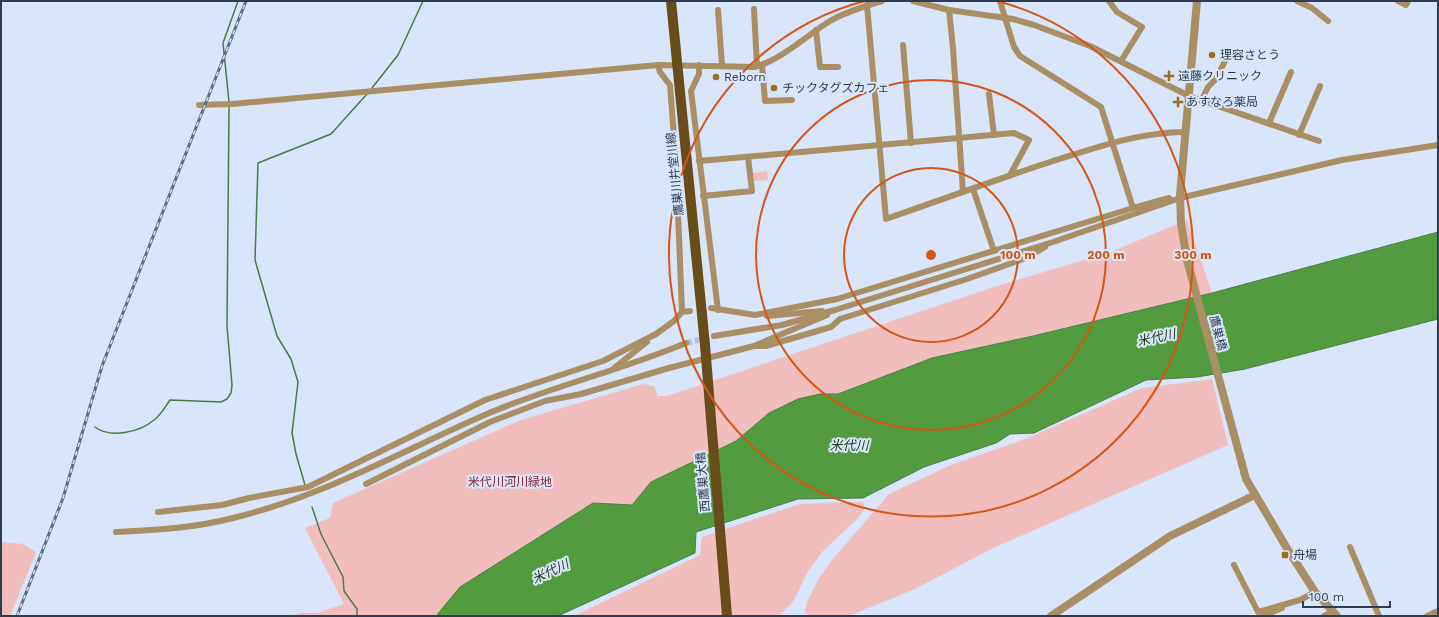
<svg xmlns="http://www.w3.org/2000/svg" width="1439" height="617" font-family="'Work Sans','Noto Sans JP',sans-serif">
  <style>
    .green { fill: #f1bebd }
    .water { fill: #529c3f; stroke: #487f44 }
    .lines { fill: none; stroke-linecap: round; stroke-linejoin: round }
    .stream { stroke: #487f44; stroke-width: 1.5 }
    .minor-tunnel { stroke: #b6c3d9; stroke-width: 6; stroke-dasharray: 6 3; stroke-linecap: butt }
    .minor { stroke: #aa8f64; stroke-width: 6 }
    .tertiary { stroke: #aa8f64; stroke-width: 8 }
    .primary { stroke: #684d1a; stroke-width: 10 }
    .rail-casing { stroke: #5f6c81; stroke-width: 3 }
    .rail { stroke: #d8e5fb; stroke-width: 1.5; stroke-dasharray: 4.5; stroke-linecap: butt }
    .primary-bridge { stroke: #684d1a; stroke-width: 10 }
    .ring { fill: none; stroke: #d65613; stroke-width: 2 }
    .poi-dot { fill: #9a701e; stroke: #d8e5fb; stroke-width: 1.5 }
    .labels { text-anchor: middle; stroke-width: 4; stroke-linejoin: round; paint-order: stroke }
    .poi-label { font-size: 12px; fill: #2f3c51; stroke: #d8e5fb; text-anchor: start }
    .street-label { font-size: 12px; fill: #2f3c51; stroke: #d8e5fb }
    .park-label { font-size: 12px; fill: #902430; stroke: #d8e5fb }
    .water-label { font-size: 13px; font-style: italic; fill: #1e3c16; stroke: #d8e5fb }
    .centre { fill: #d65613; stroke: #d8e5fb; stroke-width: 2 }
    .ring-label { font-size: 12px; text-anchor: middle; font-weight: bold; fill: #d65613; stroke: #d8e5fb; stroke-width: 4; stroke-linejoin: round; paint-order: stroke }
  </style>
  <rect width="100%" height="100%" fill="#d8e5fb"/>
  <g class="green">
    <polygon points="767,171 768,180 754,181 753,173"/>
    <polygon points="1187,220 1212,293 1033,336 932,358 838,394 820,394 769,413 736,441 651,482 632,505 593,503 460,587 436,616 286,616 303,613 317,613 344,604 305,528 330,518 333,503 521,420 643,384 654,386 658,396 667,396 1000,285 1108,253"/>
    <polygon points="1212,379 1228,445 993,548 915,589 849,616 809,616 805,612 807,602 818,580 832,560 889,494 951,465 1025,439 1142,388"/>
    <polygon points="848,502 863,502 865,508 858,518 822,552 807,573 793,602 779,616 574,616 700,555 702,537 800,504"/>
    <polygon points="1,542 23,544 36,552 10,616 1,616"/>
  </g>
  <polygon class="water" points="1438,232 1438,319 1245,369 1197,377 1146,380 1034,433 1010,434 996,443 924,467 863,498 798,499 696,532 695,553 558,616 436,616 460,587 593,503 632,505 651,482 736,441 769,413 798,399 820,394 838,394 932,358 1033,336 1212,293"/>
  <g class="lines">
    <g class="stream">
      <polyline points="372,88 398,55 423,1"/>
      <polyline points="229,102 223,43 238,1"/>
      <path d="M95 427C110 439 140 432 154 420 161 415 165 407 170 400L221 402 227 399 231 393 232 385 227 326 229 106"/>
      <polyline points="305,485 296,454 292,433 298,382 291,359 277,336 255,260 258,163 331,134 367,94"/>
      <polyline points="312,507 321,534 343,577 344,591 357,609 357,616"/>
    </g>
    <polyline class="minor-tunnel" points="686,343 714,336"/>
    <g class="minor">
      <polyline points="913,1 949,10 1013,19 1034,25 1090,46 1189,96 1319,141"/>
      <polyline points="1000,1 1014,47 1020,56 1101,107 1133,208"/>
      <polyline points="1109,1 1117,12 1142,27 1121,61"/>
      <polyline points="1297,1 1312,8 1328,21"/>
      <polyline points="1398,1 1406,5 1408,1"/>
      <path d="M867 5 886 219C941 200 995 180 1050 162 1095 148 1138 132 1186 132"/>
      <polyline points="754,9 757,66"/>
      <polyline points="718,10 722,65"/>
      <polyline points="949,10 953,48 963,192"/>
      <polyline points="816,30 820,67 838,67"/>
      <polyline points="903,45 911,143"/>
      <polyline points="699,65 699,74 691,91 718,310"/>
      <polyline points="762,65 765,101 792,100"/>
      <polyline points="989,94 994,135"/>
      <polyline points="1201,101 1208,87 1216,79 1225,61"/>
      <path d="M199 105 232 104 658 65 754 67C780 61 807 35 830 21 845 12 865 6 882 1"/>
      <polyline points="1269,123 1291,72"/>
      <polyline points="1299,135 1320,86"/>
      <polyline points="699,161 1014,133 1029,140 1010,175"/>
      <polyline points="973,189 994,251"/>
      <polyline points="703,196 752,191 748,157"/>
      <polyline points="711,308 755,315 837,299 1133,208 1169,198"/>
      <polyline points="682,312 690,311"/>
      <polyline points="767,316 822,311"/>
      <polyline points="714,336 782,325 835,310 1053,242 1180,198 1342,160 1438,145"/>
      <polyline points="755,346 766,346 831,327 840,319 967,279 1026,258 1045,247"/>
      <polyline points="614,368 647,342"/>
      <polyline points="366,484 490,422 545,401 581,394 669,368 754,346 827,315"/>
      <polyline points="158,512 222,505 249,498 308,487 485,400 603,361 656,334 674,321 682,312 676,163 670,85 660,72 658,65"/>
      <path d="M116 532C156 530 195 528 233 518 324 496 404 450 489 413 553 386 622 370 686 343"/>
      <polyline points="1350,547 1379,616"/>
      <polyline points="1234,565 1258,612 1300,600 1315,592"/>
      <polyline points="1263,616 1282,608"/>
      <polyline points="1324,616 1332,612"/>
      <polyline points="1427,616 1438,611"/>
    </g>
    <g class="tertiary">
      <polyline points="1197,1 1180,195 1181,223 1187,260 1246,479 1288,550 1315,592 1337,616"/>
      <polyline points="1051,616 1170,536 1255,495"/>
    </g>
    <polyline class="primary" points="671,1 705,345"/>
    <g class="rail-casing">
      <polyline id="rail" points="17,616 63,498 102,366 246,1"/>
    </g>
    <use href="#rail" class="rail"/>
    <polyline class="primary-bridge" points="705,345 727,616"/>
  </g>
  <g class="ring">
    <circle cx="931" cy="255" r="87"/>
    <circle cx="931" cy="255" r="175"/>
    <path d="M997 1A262 262 0 1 1 865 1"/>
  </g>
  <g class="poi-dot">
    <circle cx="1212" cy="55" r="4"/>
    <path d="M1167 70h4v4h4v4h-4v4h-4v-4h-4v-4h4z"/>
    <circle cx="716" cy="77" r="4"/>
    <circle cx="774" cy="88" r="4"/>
    <path d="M1176 96h4v4h4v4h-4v4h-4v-4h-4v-4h4z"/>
    <rect x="1281" y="551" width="8" height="8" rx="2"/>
  </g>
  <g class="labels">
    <g class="poi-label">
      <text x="1220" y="59">理容さとう</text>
      <text x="1178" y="80">遠藤クリニック</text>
      <text x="724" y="81">Reborn</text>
      <text x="782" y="92">チックタグズカフェ</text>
      <text x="1186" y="106">あすなろ薬局</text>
      <text x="1293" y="559">舟場</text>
    </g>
    <g class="street-label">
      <text transform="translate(675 174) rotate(-96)" y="4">鷹巣川井堂川線</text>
      <text transform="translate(1218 333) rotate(75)" y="4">鷹巣橋</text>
      <text transform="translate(703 482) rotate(-95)" y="4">西鷹巣大橋</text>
    </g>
    <g class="park-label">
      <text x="510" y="486">米代川河川緑地</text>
    </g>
    <g class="water-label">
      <text transform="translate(1156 337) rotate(-12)" y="5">米代川</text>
      <text x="849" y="450">米代川</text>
      <text transform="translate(550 571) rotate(-25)" y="5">米代川</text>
    </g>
  </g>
  <circle cx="931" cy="255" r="6" class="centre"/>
  <g class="ring-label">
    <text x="1018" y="259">100 m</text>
    <text x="1106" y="259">200 m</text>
    <text x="1193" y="259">300 m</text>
  </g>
  <rect width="1439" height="617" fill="none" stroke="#2f3c51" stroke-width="4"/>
  <path d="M1303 601v6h87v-6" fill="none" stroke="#2f3c51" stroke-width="2"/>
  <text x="1309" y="601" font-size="12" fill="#2f3c51" stroke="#d8e5fb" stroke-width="3" paint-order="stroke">100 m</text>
</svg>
